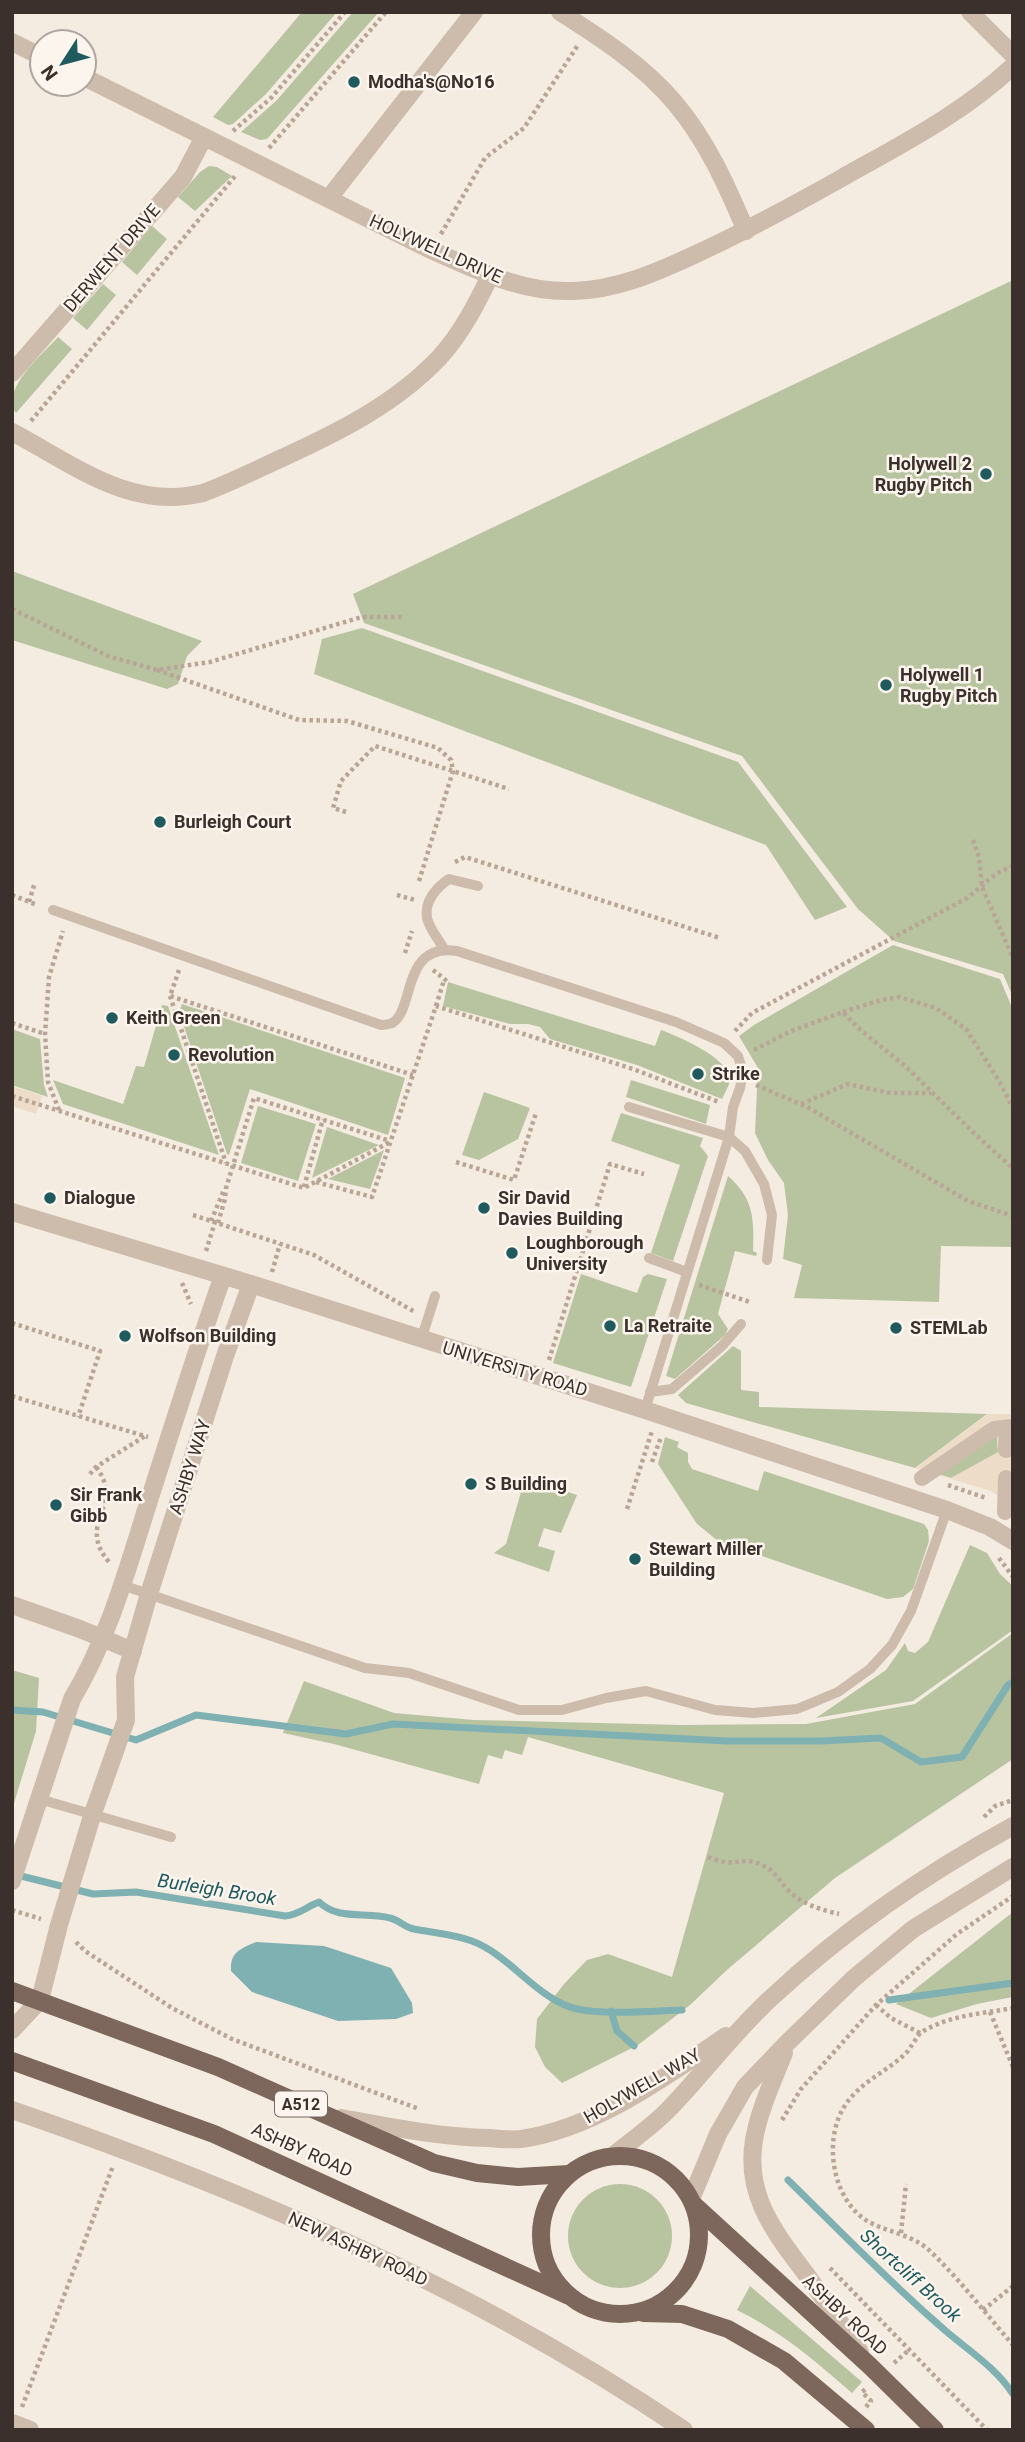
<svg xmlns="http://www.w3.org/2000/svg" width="1025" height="2442" font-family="Roboto,sans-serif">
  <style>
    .green { fill: #b8c4a0 }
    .plaza { fill: #ecdcc8; fill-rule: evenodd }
    .water { fill: #7fb0b2 }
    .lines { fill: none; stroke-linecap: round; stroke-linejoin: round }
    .stream { stroke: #7fb0b2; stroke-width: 7 }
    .path { stroke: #b9a596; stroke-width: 4.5; stroke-dasharray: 3.5 3.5; stroke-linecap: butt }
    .service { stroke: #cdbbac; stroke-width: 10 }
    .pedestrian { stroke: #cdbbac; stroke-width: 16 }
    .minor { stroke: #cdbbac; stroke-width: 18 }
    .primary { stroke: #7d675c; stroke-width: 18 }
    .poi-dot { fill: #1f5a5e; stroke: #fbf5ee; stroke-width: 2.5 }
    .labels { text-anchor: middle; stroke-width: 5; stroke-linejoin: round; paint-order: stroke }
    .shield { fill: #fbf5ee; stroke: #756b66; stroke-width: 2 }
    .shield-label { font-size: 16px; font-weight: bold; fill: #3b302b }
    .poi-label { font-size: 18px; font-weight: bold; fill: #3b302b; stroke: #fbf5ee; text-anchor: start }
    .street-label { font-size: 18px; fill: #3b302b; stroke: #fbf5ee }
    .water-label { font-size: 19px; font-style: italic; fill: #1f5a5e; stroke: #fbf5ee }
  </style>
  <rect width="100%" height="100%" fill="#f4ebe1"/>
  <g class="green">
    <polygon points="302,12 337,12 266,94 233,124 228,125 213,117"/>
    <polygon points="353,12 379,12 267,139 260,140 241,132 277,100"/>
    <polygon points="209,166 217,167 232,176 195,211 178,197 200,172"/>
    <polygon points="152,226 167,239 137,275 122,262"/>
    <polygon points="1013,280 1013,997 1003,974 894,941 858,909 742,756 364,623 353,594"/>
    <polygon points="103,284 116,295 87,330 73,318"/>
    <path d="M58 337 72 349 16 413C0 389 43 354 58 337Z"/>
    <polygon points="12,571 202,641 187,656 178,684 167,689 12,640"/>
    <polygon points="362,628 738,762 847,907 815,920 766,845 314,674 322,639"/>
    <polygon points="893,945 1000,979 1013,1010 1013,1247 941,1246 939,1302 794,1298 802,1265 783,1259 788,1215 784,1183 768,1160 755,1133 758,1068 739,1036 754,1025"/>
    <path d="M448 982 655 1046 661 1030C678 1036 728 1058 730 1078 730 1085 725 1092 722 1099L637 1065 550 1039 540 1027 528 1024H510L443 1006Z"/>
    <polygon points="182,1004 405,1078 388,1135 250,1089 229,1155 227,1154 179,1012"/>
    <polygon points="162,1005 168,1006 219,1155 63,1104 53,1080 123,1104 136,1066 144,1067"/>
    <polygon points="12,1029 40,1039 44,1085 48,1097 12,1085"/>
    <polygon points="631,1080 710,1105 706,1124 626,1097"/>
    <polygon points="484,1092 530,1108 518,1139 479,1160 462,1155"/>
    <polygon points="258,1106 316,1124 298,1181 241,1163"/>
    <polygon points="621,1113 703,1138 700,1146 708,1156 673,1261 651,1253 680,1165 611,1141"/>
    <polygon points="327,1127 379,1145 312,1178"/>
    <polygon points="384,1150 370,1189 328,1179"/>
    <path d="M728 1176C754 1199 754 1218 753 1251L757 1253 756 1256 735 1251 718 1314 728 1329 725 1335 675 1379 666 1376Z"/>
    <polygon points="581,1274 637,1293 643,1277 648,1274 667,1279 631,1387 553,1363"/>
    <polygon points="733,1346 741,1351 741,1390 759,1392 759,1407 987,1414 915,1468 686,1403 678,1395"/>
    <polygon points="997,1434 998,1453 951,1478 935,1473"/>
    <polygon points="665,1437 679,1442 677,1447 688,1453 688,1462 692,1469 758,1491 764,1471 924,1524 928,1530 929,1541 913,1589 903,1597 887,1599 718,1541 697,1524 658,1464"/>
    <polygon points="525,1478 577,1495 561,1533 544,1528 538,1546 555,1551 549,1572 494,1553 506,1544"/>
    <polygon points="970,1545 987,1553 1000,1574 1013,1586 1013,1630 913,1701 816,1718 886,1670 905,1643 908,1651 915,1653 928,1642"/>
    <polygon points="1013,1633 1013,1759 835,1878 728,1969 690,2005 638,2045 562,2083 545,2067 535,2047 537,2019 564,1984 587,1960 608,1954 672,1977 724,1793 528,1737 522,1755 505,1750 502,1759 488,1755 479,1784 334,1744 283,1733 304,1681 394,1713 474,1720 682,1725 806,1724 915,1704"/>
    <polygon points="12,1670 39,1678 36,1731 12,1810"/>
    <polygon points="1013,1912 1013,1997 977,2004 931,2018 896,2004"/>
    <circle cx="620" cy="2236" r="52"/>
    <path d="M750 2286 862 2382 852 2393C813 2359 783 2333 737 2310Z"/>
  </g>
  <g class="plaza">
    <polygon points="12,1086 42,1096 36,1114 12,1106"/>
    <path d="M988 1414H1013V1507L991 1491 915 1468ZM997 1435 998 1452 951 1478 935 1473Z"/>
  </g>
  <path class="water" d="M256 1942 324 1946 391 1968 412 2003 413 2013 396 2019 338 2021 252 1992 231 1971C230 1952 240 1949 256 1942Z"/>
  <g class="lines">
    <g class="stream">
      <polyline points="12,1710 43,1712 136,1740 196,1715 346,1734 393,1724 727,1741 821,1741 881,1738 921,1762 962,1757 1008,1685 1013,1682"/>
      <path d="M17 1875 93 1894 136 1892 285 1916C299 1915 306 1907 319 1902 339 1921 365 1911 390 1918 399 1920 406 1928 414 1929 434 1933 453 1934 472 1941 509 1955 532 1993 570 2007 596 2016 653 2011 682 2010"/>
      <polyline points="889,2000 1013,1983"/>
      <polyline points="611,2011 617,2031 634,2046"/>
      <path d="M788 2180C838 2229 886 2279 939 2325 964 2348 994 2365 1013 2394"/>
    </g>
    <g class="path">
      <polyline points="233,131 271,98 345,12"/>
      <polyline points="269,148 386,12"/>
      <polyline points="441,234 485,158 524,128 578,45"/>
      <polyline points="31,421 236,175"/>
      <polyline points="12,609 108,656 157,670 210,662 362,617 403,617"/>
      <polyline points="157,670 299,720 347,721 438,748 451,760 453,771 419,881"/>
      <polyline points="346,812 333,808 341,781 375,746 509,789"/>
      <polyline points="973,840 979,857 982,887 1013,958"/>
      <polyline points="455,862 465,857 720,938"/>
      <polyline points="12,895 37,905"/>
      <polyline points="397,895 415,900"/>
      <polyline points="29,902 35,882"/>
      <polyline points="405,953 412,931"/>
      <polyline points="179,970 170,996 413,1075"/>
      <polyline points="433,970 448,982"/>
      <polyline points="170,996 226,1163"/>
      <polyline points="436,1006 444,980"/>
      <polyline points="843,1012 881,1000 899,997 936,1008 966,1029 999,1081 1013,1108"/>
      <polyline points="12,1023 45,1034"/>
      <polyline points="735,1031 752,1013 967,898 997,873 1013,866"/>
      <path d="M754 1050 791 1031 843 1012C861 1033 884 1048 905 1066 941 1100 975 1136 1013 1168"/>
      <polyline points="756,1085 807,1107 968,1201 1013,1216"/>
      <polyline points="12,1096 304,1188 390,1142"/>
      <polyline points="801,1104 848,1084 890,1093 931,1093"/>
      <polyline points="59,1110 48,1082 45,1034 49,977 63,931"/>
      <polyline points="456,1162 514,1180 536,1113"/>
      <polyline points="316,1182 372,1197 436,1006 633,1069 719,1102"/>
      <polyline points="304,1187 323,1119"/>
      <polyline points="193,1215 314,1255 415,1312"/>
      <polyline points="211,1221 224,1190"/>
      <polyline points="218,1223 225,1199 226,1188 254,1098 390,1141"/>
      <polyline points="206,1251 215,1222"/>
      <polyline points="272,1272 280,1244"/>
      <polyline points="182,1283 191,1304"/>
      <polyline points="699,1285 750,1302"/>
      <polyline points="12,1323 100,1351 78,1417"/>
      <polyline points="549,1360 610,1164 644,1174"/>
      <polyline points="12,1396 148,1437"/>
      <polyline points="652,1462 661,1437"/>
      <path d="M96 1467C126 1505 75 1522 109 1562"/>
      <polyline points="90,1474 96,1467 145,1436"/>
      <polyline points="948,1485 986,1498"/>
      <polyline points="627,1509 652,1431"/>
      <polyline points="999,1558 1013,1577"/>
      <polyline points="984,1817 995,1806 1013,1800"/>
      <path d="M708 1857C713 1859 719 1861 724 1862 739 1864 746 1857 762 1865 777 1872 778 1880 789 1891 802 1904 821 1910 839 1914"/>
      <polyline points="12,1910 41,1919"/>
      <polyline points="76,1942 85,1951 172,2008 232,2039 419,2109"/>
      <path d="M876 2005 891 2018 920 2033C949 2015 980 2014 1013 2008"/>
      <polyline points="990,2012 1013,2067"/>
      <path d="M920 2033C916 2039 912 2045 908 2051 888 2072 860 2081 844 2107 823 2141 832 2201 869 2222 890 2233 914 2235 931 2252 961 2281 986 2314 1013 2345"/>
      <polyline points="782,2120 801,2089 876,2005 957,1934 1013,1896"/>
      <polyline points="901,2233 906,2184"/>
      <polyline points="830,2268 987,2430"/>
      <polyline points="983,2310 1013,2286"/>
      <polyline points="894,2363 909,2350"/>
      <polyline points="22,2407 113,2166"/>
      <polyline points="866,2407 871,2401 862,2392 867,2388"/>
    </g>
    <g class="service">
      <path d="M53 910 381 1025C382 1025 392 1024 392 1023 415 1011 401 942 457 951L676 1022 724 1043 738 1056 743 1072 740 1088 733 1107 729 1137 645 1410"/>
      <path d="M444 949C439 940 429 928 427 918 424 901 437 887 449 879L478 886"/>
      <polyline points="629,1107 729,1137 745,1151 764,1184 772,1215 767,1260"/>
      <polyline points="649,1258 687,1272"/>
      <polyline points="421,1340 435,1296"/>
      <polyline points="650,1392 672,1389 722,1346 741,1324"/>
      <polyline points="122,1585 365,1668 409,1673 519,1710 562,1710 606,1698 646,1691 715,1710 754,1713 797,1709 838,1692 870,1669 892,1645 911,1611 947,1510"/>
      <polyline points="39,1799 171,1837"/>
    </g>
    <g class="pedestrian">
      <polyline points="1006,1450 1007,1428"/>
      <polyline points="922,1478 994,1429 1013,1427"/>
      <polyline points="1005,1512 1006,1478"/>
    </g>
    <g class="minor">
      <path d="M560 12C601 38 644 66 675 103 707 141 727 186 746 231"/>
      <polyline points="970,12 1013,55"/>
      <polyline points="12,42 42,57"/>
      <path d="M84 77 431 250C477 270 522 293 573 291 616 290 655 273 694 255 744 232 792 206 840 179 900 145 962 114 1013 66"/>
      <polyline points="329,198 474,12"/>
      <polyline points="12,373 183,177 204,137"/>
      <path d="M12 432C73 464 130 511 203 493 230 483 256 470 282 458 339 432 395 404 439 358 461 334 476 305 490 276"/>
      <polyline points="12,1212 251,1284 645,1410 947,1510 990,1527 1013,1541"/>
      <polyline points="12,1605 80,1629 133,1651"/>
      <path d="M12 1881 72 1699C107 1641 126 1574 146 1510 171 1432 195 1354 223 1276"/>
      <polyline points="12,2030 40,2000 59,1925 92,1816 126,1720 125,1677 149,1594 225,1356 251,1284"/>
      <path d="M784 2053C773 2081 759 2110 754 2140 744 2199 779 2237 811 2281 828 2304 844 2328 860 2352"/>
      <path d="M12 2110C247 2191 478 2290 684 2430"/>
      <path d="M341 2118C390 2127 439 2137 489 2138 499 2139 511 2140 521 2139 594 2129 667 2076 726 2036"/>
      <path d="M614 2155C631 2141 651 2127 667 2111 703 2074 733 2033 771 1998 844 1930 925 1874 1013 1826"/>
      <polyline points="691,2199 718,2134 745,2087 787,2043 853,1979 913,1929 1013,1867"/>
      <polyline points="12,2423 30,2430"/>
    </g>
    <g class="primary">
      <polyline points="12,1991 218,2067 434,2163 477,2173 518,2177 569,2174"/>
      <polyline points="12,2061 214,2134 567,2295"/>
      <circle cx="620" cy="2235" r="79"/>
      <polyline points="694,2205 870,2366 935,2430"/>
      <polyline points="643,2313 682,2314 728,2329 784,2361 866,2430"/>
    </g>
  </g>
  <g class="poi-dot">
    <circle cx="354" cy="82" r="7"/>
    <circle cx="986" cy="474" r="7"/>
    <circle cx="886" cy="685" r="7"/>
    <circle cx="160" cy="822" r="7"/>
    <circle cx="112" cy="1018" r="7"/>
    <circle cx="174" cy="1055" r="7"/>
    <circle cx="698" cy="1074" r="7"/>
    <circle cx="50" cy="1198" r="7"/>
    <circle cx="484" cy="1208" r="7"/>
    <circle cx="512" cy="1253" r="7"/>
    <circle cx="610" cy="1326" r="7"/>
    <circle cx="896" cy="1328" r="7"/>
    <circle cx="125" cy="1336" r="7"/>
    <circle cx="471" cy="1484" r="7"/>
    <circle cx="56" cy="1505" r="7"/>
    <circle cx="635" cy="1559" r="7"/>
  </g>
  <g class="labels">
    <rect class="shield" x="275" y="2091.5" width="52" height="25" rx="5"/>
    <g class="shield-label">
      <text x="301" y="2110">A512</text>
    </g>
    <g class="poi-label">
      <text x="368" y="88">Modha's@No16</text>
      <text x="972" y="470" text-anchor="end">Holywell 2<tspan x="972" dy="21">Rugby Pitch</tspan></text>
      <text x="900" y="681">Holywell 1<tspan x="900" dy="21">Rugby Pitch</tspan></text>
      <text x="174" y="828">Burleigh Court</text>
      <text x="126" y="1024">Keith Green</text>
      <text x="188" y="1061">Revolution</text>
      <text x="712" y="1080">Strike</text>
      <text x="64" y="1204">Dialogue</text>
      <text x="498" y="1204">Sir David<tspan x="498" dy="21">Davies Building</tspan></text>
      <text x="526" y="1249">Loughborough<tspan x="526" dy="21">University</tspan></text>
      <text x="624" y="1332">La Retraite</text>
      <text x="910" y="1334">STEMLab</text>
      <text x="139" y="1342">Wolfson Building</text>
      <text x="485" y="1490">S Building</text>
      <text x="70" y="1501">Sir Frank<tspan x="70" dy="21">Gibb</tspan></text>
      <text x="649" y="1555">Stewart Miller<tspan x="649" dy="21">Building</tspan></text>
    </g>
    <g class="street-label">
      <text transform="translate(436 249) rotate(24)" y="6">HOLYWELL DRIVE</text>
      <text transform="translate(112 258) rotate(-49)" y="6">DERWENT DRIVE</text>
      <text transform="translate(515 1369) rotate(17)" y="6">UNIVERSITY ROAD</text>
      <text transform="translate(190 1467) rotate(-72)" y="6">ASHBY WAY</text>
      <text transform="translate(642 2086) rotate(-30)" y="6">HOLYWELL WAY</text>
      <text transform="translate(302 2150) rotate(24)" y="6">ASHBY ROAD</text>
      <text transform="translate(358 2249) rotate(25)" y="6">NEW ASHBY ROAD</text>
      <text transform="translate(845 2315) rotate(43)" y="6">ASHBY ROAD</text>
    </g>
    <g class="water-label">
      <text transform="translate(217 1889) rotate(9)" y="7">Burleigh Brook</text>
      <text transform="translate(911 2275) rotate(42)" y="7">Shortcliff Brook</text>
    </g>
  </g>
  <rect width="1025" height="2442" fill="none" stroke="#3b302b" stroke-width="28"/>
  <g transform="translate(63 63) rotate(234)"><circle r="33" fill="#fbf5ee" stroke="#aea6a0" stroke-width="2"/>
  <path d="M0-5L12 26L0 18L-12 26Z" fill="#1f5a5e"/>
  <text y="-10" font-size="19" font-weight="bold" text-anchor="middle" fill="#3b302b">N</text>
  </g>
</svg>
